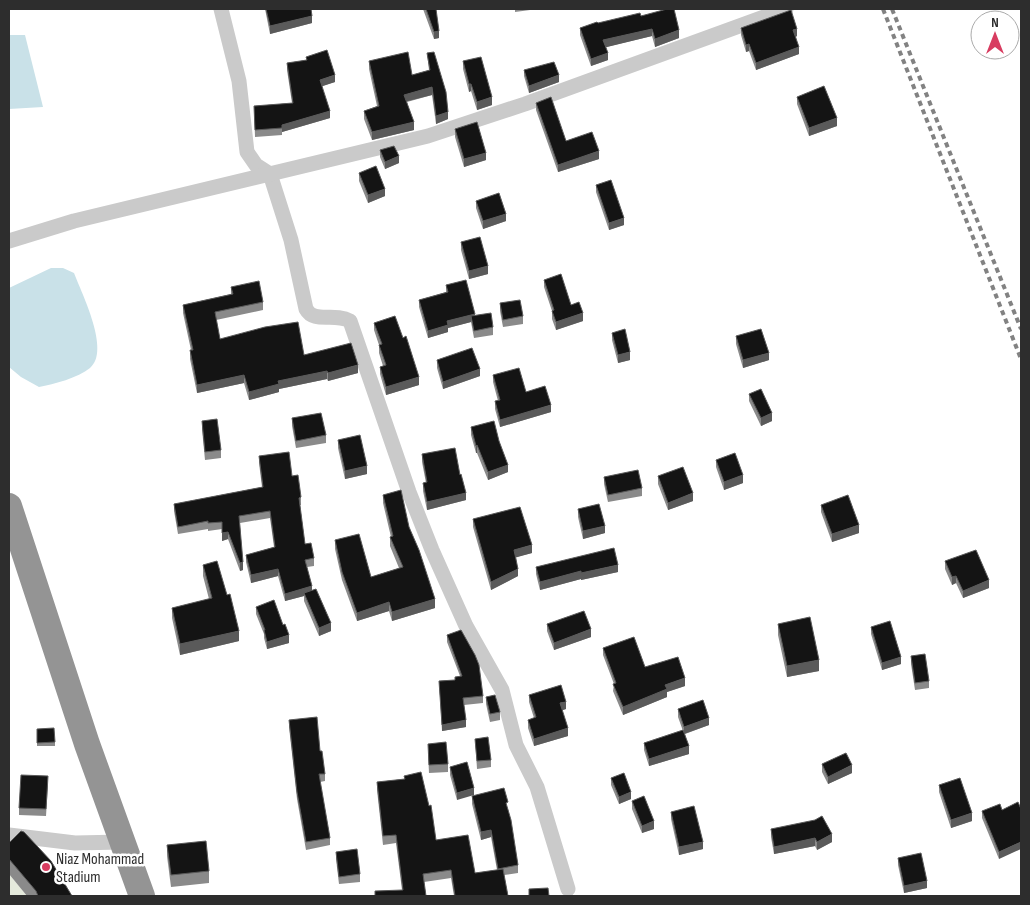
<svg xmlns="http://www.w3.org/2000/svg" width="1030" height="905" font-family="'Sofia Sans Condensed',sans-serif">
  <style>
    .green { fill: #e5eadc }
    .water { fill: #c9e1e8 }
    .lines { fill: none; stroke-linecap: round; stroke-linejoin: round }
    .street { stroke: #cacaca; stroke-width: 15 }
    .highway { stroke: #949494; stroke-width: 26 }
    .rail { stroke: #828282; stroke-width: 4; stroke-dasharray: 5 4; stroke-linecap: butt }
    .wall { fill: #8a8a8a }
    .shaded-wall { fill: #5a5a5a }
    .building { fill: #141414; stroke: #5a5a5a }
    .poi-dot { fill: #d83c60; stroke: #fff; stroke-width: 2 }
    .labels { text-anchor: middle; stroke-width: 5; stroke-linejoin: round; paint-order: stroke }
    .poi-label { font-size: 16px; fill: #2d2d2d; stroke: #fff; text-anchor: start }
  </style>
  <rect width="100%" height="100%" fill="#fff"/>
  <polygon class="green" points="9,874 27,896 9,896"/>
  <g class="water">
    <polygon points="9,35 25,35 43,107 9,109"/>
    <path d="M51 268H63L74 273C82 294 111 351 90 368 78 378 54 384 39 387L21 377 9 367V288Z"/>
  </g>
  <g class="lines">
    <g class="street">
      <path d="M221 9 239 81 247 152 256 165 270 174 291 240 306 309C314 324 334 312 350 321L409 492 432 550 466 626 502 690 516 745 537 787 568 889"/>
      <polyline points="9,241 74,221 428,136 525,104 786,9"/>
      <polyline points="9,835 75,843 122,842"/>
    </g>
    <polyline class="highway" points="9,506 87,744 142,896"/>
    <g class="rail">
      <polyline points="883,9 1021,359"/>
      <polyline points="892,9 1021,329"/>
    </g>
  </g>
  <g class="wall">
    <polygon points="265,9 311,9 312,23 270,34"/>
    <polygon points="423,9 443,9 436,10 439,38 434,39"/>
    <polygon points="515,9 530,9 530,10 515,12"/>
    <polygon points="641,16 679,38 655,47 652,36 606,47 608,60 591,66 580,35 580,28 598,23"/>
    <polygon points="741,28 797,36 796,37 799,54 756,70 749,51 746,52 741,35"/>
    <polygon points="427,53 448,119 436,124 432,95 407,102 414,130 372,140 364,119 364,111 377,106 369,69 369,61 412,75 429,70"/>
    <polygon points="306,57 335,82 322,86 330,118 282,132 282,135 255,137 254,106 292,103 287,70 287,63 306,60"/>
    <polygon points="463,61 492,105 477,110 471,91 469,92 463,69"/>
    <polygon points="524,70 559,82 529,93 524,76"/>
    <polygon points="797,97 837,126 809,136 797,104"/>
    <polygon points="536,103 566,141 599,159 558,172 536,110"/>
    <polygon points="455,129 486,160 464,167 455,137"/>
    <polygon points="380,150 399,163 385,169 380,157"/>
    <polygon points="359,173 385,196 368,203 359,181"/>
    <polygon points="596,185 624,225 609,230 596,192"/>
    <polygon points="476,201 506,221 483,229 476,208"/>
    <polygon points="461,242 488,274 469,279 461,250"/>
    <polygon points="544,280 571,305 583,321 556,330 552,319 552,311 544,287"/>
    <polygon points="446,285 475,316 493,327 493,335 474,338 471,322 448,328 448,332 428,338 419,307 419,300 446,292"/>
    <polygon points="231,287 263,302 263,310 216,320 220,339 304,355 358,373 328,381 327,379 279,389 279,392 249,400 244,383 197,393 190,359 190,350 191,350 183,313 183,305 231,294"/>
    <polygon points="500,303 523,316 523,324 503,327 500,311"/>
    <polygon points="374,323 419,385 386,395 380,374 380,367 383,366 379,353 379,345 374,330"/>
    <polygon points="612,333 630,360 618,363 612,340"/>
    <polygon points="736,336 769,360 743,368 736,344"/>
    <polygon points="437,360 480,376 443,389 437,368"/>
    <polygon points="493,375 526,392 551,412 500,427 495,409 495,401 498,401 493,382"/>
    <polygon points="749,394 772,421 761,426 749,401"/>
    <polygon points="292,418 326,435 326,443 296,448 292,426"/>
    <polygon points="202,421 221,450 221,458 205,460 202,429"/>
    <polygon points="471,427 499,441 508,472 488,480 477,453 476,453 471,435"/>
    <polygon points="338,440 367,474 345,479 338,448"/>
    <polygon points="422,454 460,475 466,500 427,510 423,491 423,483 426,483 422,462"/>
    <polygon points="259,456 292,476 301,497 301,505 300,505 305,544 314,558 314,566 307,567 312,590 331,631 319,636 304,601 304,596 285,601 278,576 251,583 246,562 246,555 274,547 270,518 240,523 243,570 240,571 228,539 222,541 222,529 208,531 208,529 178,534 174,511 174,504 262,487 259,463"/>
    <polygon points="716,460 743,483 724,490 716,467"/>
    <polygon points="658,476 693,501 668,510 658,484"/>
    <polygon points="604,477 642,488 642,496 608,502 604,484"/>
    <polygon points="383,495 409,527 435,608 392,621 389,611 357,621 342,580 335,549 335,540 371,577 399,568 390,546 390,537 391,537 383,503"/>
    <polygon points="821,505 859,533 832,542 821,512"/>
    <polygon points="578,509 605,533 583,539 578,517"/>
    <polygon points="473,519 532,553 516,557 518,576 491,590 473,527"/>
    <polygon points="945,561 989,588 963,598 956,583 952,585 945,569"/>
    <polygon points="203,565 239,641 180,655 172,618 172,608 209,599 203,576"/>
    <polygon points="536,567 618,572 581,580 581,579 540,590 536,574"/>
    <polygon points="256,607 289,643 267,649 264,638 264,634 256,614"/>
    <polygon points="547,624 591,637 554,650 547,631"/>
    <polygon points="778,624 819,671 787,677 778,635"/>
    <polygon points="871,627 901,664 882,670 871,634"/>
    <polygon points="447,635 483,696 483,703 464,705 466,727 442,731 439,681 455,680 460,676 447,642"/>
    <polygon points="603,648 645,667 685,686 667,692 667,697 623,715 613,691 614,684 603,655"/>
    <polygon points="911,656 929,681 929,688 915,690 911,664"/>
    <polygon points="529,695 566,709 562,710 568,736 534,746 528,728 528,720 534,718 529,702"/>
    <polygon points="486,697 500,712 500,720 490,722 486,704"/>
    <polygon points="678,709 709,725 685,734 689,754 649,766 644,750 644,743 683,731 678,717"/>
    <polygon points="289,720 320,751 325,774 325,781 320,782 330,838 330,845 306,850 297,799 289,727"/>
    <polygon points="37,729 55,742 55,746 37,746"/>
    <polygon points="475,739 491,760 491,767 477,769"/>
    <polygon points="428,752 448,764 448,772 429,773"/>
    <polygon points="467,762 457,800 450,775 450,767"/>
    <polygon points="822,764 852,773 828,784 822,772"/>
    <polygon points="404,776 436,840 475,873 497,870 491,837 481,840 472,804 472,796 508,809 518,865 518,873 504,875 508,896 454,896 451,878 424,882 426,896 402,890 396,843 383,845 377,790 377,782 404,779"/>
    <polygon points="611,778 631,799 619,804 611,785"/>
    <polygon points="48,784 46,816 19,815 19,808"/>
    <polygon points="939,785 972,821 951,828 939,792"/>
    <polygon points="632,801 654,829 642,833 632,809"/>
    <polygon points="1002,810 999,859 982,818 982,811"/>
    <polygon points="671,812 703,849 679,855 671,819"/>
    <polygon points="771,829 832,842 817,850 815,846 774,854 771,837"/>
    <polygon points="9,843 72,896 27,896 9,874"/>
    <polygon points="167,845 209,871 209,883 171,887 167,856"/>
    <polygon points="336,852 360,874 360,882 339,884 336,859"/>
    <polygon points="898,858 927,888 904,893 898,865"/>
  </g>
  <g class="shaded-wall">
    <polygon points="312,16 312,23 270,34 270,26"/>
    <polygon points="652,29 652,36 603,48 603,40"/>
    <polygon points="797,29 797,36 793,37 793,30"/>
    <polygon points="679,30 679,38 655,47 655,39"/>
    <polygon points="439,31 439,38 434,39 434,32"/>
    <polygon points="749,44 749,51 746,52 746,45"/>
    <polygon points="799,47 799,54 756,70 756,63"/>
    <polygon points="608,53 608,60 591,66 591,59"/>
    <polygon points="335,75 335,82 320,87 320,80"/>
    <polygon points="559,75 559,82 529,93 529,86"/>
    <polygon points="469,84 471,84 471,91 469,92"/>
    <polygon points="432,87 432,95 404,102 404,95"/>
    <polygon points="492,97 492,105 477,110 477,102"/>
    <polygon points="330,111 330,118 282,132 282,125"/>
    <polygon points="448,112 448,119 436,124 436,116"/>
    <polygon points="837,118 837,126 809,136 809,128"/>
    <polygon points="414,122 414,130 372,140 372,132"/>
    <polygon points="599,151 599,159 558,172 558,165"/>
    <polygon points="486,153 486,160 464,167 464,159"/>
    <polygon points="399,156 399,163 385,169 385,162"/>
    <polygon points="385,189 385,196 368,203 368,195"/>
    <polygon points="506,214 506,221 483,229 483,221"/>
    <polygon points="624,218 624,225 609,230 609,223"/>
    <polygon points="488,266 488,274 469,279 469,271"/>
    <polygon points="583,313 583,321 556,330 556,322"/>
    <polygon points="475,314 475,321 471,316 471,322 448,328 448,332 428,338 428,331 447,321"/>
    <polygon points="630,352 630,360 618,363 618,355"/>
    <polygon points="769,353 769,360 743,368 743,360"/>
    <polygon points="358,365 358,373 328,381 328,373"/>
    <polygon points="480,369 480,376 443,389 443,382"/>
    <polygon points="327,371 327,379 279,389 279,392 249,400 249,392 278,381"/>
    <polygon points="244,375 244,383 197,393 197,385"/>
    <polygon points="419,377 419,385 386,395 386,387"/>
    <polygon points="551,405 551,412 500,427 500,420"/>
    <polygon points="772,413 772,421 761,426 761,418"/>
    <polygon points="477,445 477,453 476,453 476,446"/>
    <polygon points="508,465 508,472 488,480 488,472"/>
    <polygon points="367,466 367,474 345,479 345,471"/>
    <polygon points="743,475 743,483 724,490 724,482"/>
    <polygon points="466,493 466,500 427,510 427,502"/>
    <polygon points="693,493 693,501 668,510 668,503"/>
    <polygon points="859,525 859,533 832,542 832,534"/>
    <polygon points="605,526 605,533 583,539 583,531"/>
    <polygon points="228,532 228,539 222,541 222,533"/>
    <polygon points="532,545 532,553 514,558 514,550"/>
    <polygon points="243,562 243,570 240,571 240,563"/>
    <polygon points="618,565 618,572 581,580 581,573"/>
    <polygon points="278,569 278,576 251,583 251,575"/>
    <polygon points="518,569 518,576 491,590 491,582"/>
    <polygon points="581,571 581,579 540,590 540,582"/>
    <polygon points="956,576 956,583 952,585 952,577"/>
    <polygon points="989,580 989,588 963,598 963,591"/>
    <polygon points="312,586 312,593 304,593 304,596 285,601 285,594"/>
    <polygon points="435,599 435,608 392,621 392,612"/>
    <polygon points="389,602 389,611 357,621 357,613"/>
    <polygon points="331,623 331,631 319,636 319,628"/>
    <polygon points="591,629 591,637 554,650 554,643"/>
    <polygon points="239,631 239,641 180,655 180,644"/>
    <polygon points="289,635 289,643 267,649 267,642"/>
    <polygon points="901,657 901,664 882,670 882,663"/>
    <polygon points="819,660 819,671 787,677 787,666"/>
    <polygon points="685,678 685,686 667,692 667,697 623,715 623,707 665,685"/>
    <polygon points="566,702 566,709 560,711 560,703"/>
    <polygon points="709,718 709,725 684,734 684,727"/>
    <polygon points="466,720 466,727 442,731 442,725"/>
    <polygon points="568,728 568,736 534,746 534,739"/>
    <polygon points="689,746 689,754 649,766 649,759"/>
    <polygon points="852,765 852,773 828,784 828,777"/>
    <polygon points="474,788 474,795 457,800 457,793"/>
    <polygon points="631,792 631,799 619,804 619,797"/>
    <polygon points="972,813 972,821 951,828 951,820"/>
    <polygon points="654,821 654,829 642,833 642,826"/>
    <polygon points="491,830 491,837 481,840 481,832"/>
    <polygon points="832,834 832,842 817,850 817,842"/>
    <polygon points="815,838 815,846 774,854 774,847"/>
    <polygon points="703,842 703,849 679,855 679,847"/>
    <polygon points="1021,842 1021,849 999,859 999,852"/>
    <polygon points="927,881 927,888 904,893 904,886"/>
  </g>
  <g class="building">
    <polygon points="266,9 311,9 312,16 270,26"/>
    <polygon points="426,9 436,9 439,31 434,32"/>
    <polygon points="667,9 674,9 679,30 655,39 652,29 603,40 608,53 591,59 580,28 597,22 598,23 640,13 641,16"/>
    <polygon points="791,10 797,29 793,30 799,47 756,63 749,44 746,45 741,28"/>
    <polygon points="327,50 335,75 320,80 330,111 282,125 282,128 255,130 254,106 293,103 287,63 307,60 306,57"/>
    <polygon points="408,52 412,75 430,70 427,53 434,52 446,92 448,112 436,116 432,87 404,95 414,122 372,132 364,111 379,106 369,61"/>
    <polygon points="481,57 492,97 477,102 471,84 469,84 463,61"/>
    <polygon points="554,62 559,75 529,86 524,70"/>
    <polygon points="824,86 837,118 809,128 797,97"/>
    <polygon points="551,97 566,141 592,132 599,151 558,165 536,103"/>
    <polygon points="477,122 486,153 464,159 455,129"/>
    <polygon points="394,146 399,156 385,162 380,150"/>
    <polygon points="376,166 385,189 368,195 359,173"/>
    <polygon points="611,180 624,218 609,223 596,185"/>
    <polygon points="499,193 506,214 483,221 476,201"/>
    <polygon points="480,237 488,266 469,271 461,242"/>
    <polygon points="561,274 571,305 579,302 583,313 556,322 552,311 554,310 544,280"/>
    <polygon points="466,280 475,314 447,321 448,325 428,331 419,300 448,292 446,285"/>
    <polygon points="259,281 263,302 215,312 220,339 265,327 298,322 304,355 351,343 358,365 328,373 327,371 278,381 279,384 249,392 244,375 197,385 190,350 193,350 183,305 233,294 231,287"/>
    <polygon points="520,300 523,316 503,320 500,303"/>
    <polygon points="491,313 493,327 474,331 471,316"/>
    <polygon points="395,316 403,338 406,336 419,377 386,387 380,367 386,365 379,345 382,344 374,323"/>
    <polygon points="625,329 630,352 618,355 612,333"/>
    <polygon points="761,329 769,353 743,360 736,336"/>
    <polygon points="472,348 480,369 443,382 437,360"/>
    <polygon points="519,368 526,392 545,386 551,405 500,420 495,401 500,400 493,375"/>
    <polygon points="761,389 772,413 761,418 749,394"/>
    <polygon points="321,413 326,435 296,441 292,418"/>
    <polygon points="217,419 221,450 205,452 202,421"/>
    <polygon points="494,421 499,441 508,465 488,472 477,445 476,446 471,427"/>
    <polygon points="360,435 367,466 345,471 338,440"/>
    <polygon points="455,448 460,475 461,474 466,493 427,502 423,483 427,482 422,454"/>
    <polygon points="289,452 292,476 298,475 301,497 299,498 305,544 311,543 314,558 305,560 312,586 285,594 278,569 251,575 246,555 275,547 270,511 239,516 243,562 240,563 228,532 222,533 222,522 208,523 208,521 178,527 174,504 263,487 259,456"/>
    <polygon points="735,453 743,475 724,482 716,460"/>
    <polygon points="683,467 693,493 668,503 658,476"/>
    <polygon points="638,470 642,488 608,495 604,477"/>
    <polygon points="401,490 409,527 419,550 435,599 392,612 389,602 357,613 342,572 335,540 359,534 371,577 403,567 390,537 393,536 383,495"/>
    <polygon points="848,495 859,525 832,534 821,505"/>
    <polygon points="599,504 605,526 583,531 578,509"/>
    <polygon points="520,507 532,545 514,550 518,569 491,582 473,519"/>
    <polygon points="614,548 618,565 581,573 581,571 540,582 536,567"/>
    <polygon points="976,550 989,580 963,591 956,576 952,577 945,561"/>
    <polygon points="217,561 227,595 230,594 239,631 180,644 172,608 212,598 203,565"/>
    <polygon points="316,589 331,623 319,628 304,593"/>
    <polygon points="274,600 283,625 285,624 289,635 267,642 264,630 265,630 256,607"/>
    <polygon points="584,611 591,629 554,643 547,624"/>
    <polygon points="810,617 819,660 787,666 778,624"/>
    <polygon points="890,621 901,657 882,663 871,627"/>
    <polygon points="461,630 475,655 479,665 483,696 463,698 466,720 442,725 439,681 455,680 455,677 462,676 447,635"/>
    <polygon points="634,637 645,667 678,657 685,678 665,685 667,689 623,707 613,684 616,683 603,648"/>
    <polygon points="925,654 929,681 915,683 911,656"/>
    <polygon points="561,685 566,702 560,703 568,728 534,739 528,720 536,717 529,695"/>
    <polygon points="495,695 500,712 490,714 486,697"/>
    <polygon points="703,700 709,718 684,727 678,709"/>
    <polygon points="317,717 320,751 322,751 325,774 319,774 330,838 306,842 297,792 289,720"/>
    <polygon points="54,728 55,742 37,743 37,729"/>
    <polygon points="683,730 689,746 649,759 644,743"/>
    <polygon points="488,737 491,760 477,761 475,739"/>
    <polygon points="446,742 448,764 429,765 428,744"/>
    <polygon points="846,753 852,765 828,777 822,764"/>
    <polygon points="467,762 474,788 457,793 450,767"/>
    <polygon points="421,772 429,806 431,805 436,840 468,835 475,873 503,869 508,896 455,896 451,870 423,874 426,896 375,896 375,891 403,890 396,835 383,836 377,782 405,779 404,776"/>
    <polygon points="624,773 631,792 619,797 611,778"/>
    <polygon points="21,775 48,776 46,809 19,808"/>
    <polygon points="960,778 972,813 951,820 939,785"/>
    <polygon points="504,788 508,802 506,803 511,820 518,865 498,869 491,830 481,832 472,796"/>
    <polygon points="644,796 654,821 642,826 632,801"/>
    <polygon points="1018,802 1021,809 1021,842 999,852 982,811 1000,804 1002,810"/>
    <polygon points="694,806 703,842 679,847 671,812"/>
    <polygon points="822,816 832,834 817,842 815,838 774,847 771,829 815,820"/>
    <polygon points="21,831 24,832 51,861 72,896 38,896 36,891 9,859 9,843"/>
    <polygon points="206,841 209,871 171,875 167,845"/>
    <polygon points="357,849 360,874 339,877 336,852"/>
    <polygon points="921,853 927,881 904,886 898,858"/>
    <polygon points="548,888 549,896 529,896 529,889"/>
  </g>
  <circle class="poi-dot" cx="46" cy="867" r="5"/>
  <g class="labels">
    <g class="poi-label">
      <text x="56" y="864">Niaz Mohammad<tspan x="56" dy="18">Stadium</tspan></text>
    </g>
  </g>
  <rect width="1030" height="905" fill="none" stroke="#2d2d2d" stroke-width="20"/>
  <g transform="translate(995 35)"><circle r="24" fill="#ffffff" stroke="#ababab"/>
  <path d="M0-4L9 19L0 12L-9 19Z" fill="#d83c60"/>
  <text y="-8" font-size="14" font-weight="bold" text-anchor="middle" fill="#2d2d2d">N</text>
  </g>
</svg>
